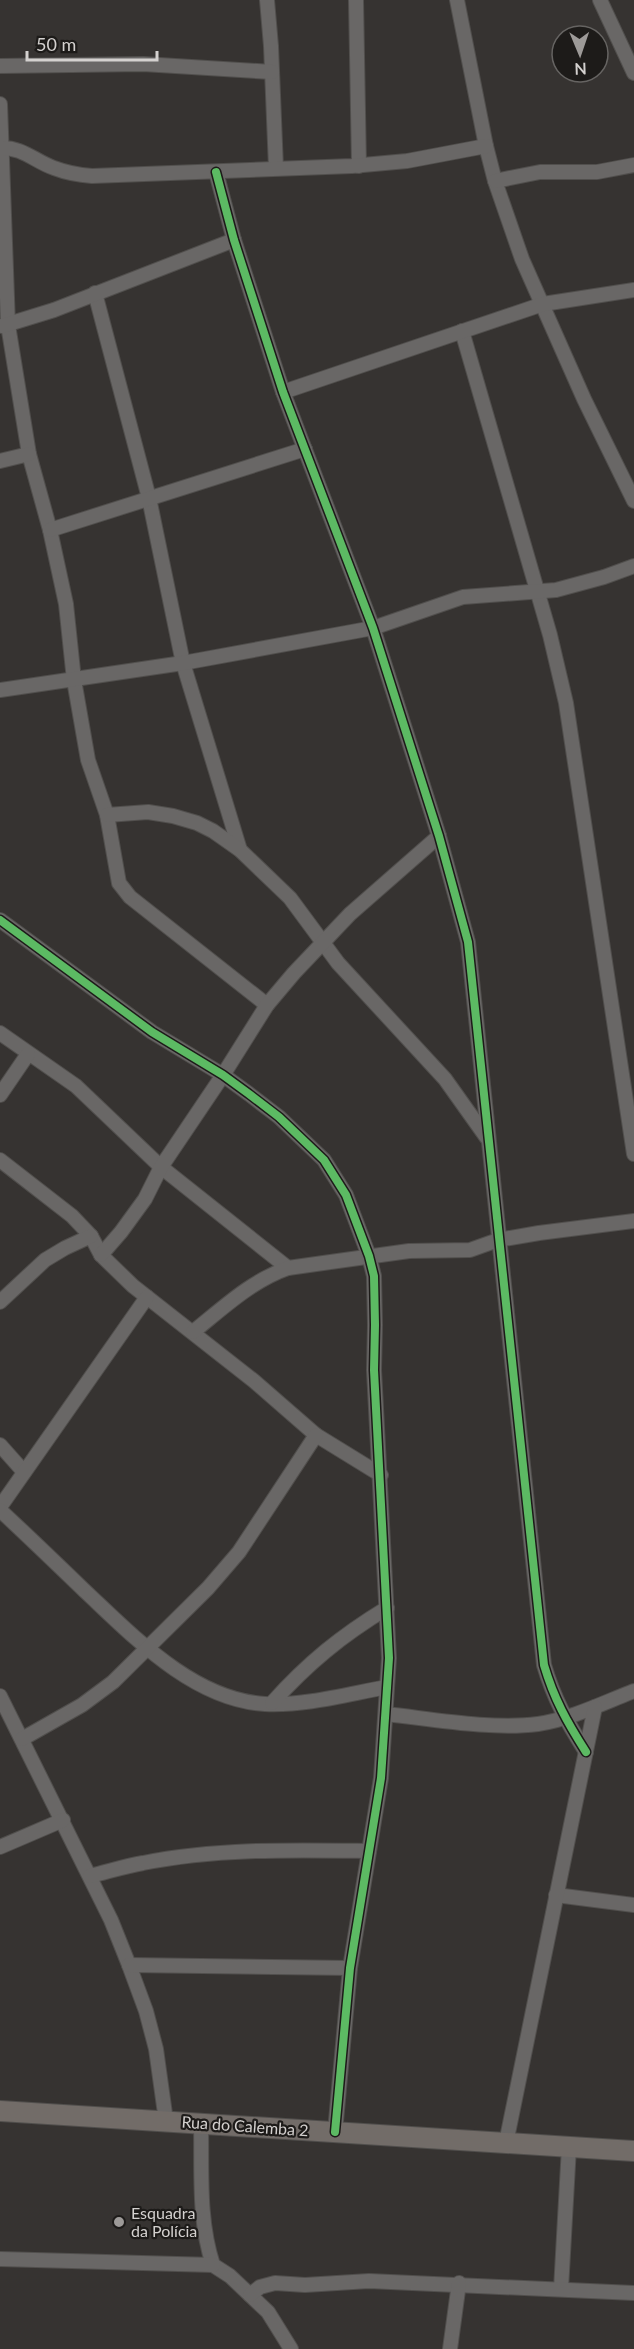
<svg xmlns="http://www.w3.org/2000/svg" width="634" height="2349" font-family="Lato,sans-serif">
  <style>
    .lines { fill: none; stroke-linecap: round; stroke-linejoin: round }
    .minor-casing { stroke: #514f4d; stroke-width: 16 }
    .secondary-casing { stroke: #514f4d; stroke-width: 22 }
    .minor { stroke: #696766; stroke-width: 14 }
    .secondary { stroke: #726c68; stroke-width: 20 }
    .cycleway-casing { stroke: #1d1b19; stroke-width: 11 }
    .cycleway { stroke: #5cba63; stroke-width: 8 }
    .poi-dot { fill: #9d9a98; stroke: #1d1b19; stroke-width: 2 }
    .labels { text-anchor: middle; stroke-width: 4.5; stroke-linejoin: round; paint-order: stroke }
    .street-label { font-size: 16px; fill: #d4d1cf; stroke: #1d1b19 }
    .poi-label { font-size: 16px; fill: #d4d1cf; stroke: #1d1b19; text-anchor: start }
  </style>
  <rect width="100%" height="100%" fill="#363331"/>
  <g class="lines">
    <g class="minor-casing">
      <g id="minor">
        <polyline points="267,0 271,46 276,168"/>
        <polyline points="356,0 359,166"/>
        <polyline points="457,0 486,146 495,181 522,259 584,399 634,501"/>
        <polyline points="600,0 634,73"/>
        <polyline points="0,66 143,64 272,72"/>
        <polyline points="0,104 8,325 29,454 50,530 66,604 74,680 88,760 107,815 119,883 130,897 267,1005"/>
        <path d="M0 148C23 147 34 161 54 168 67 173 79 175 92 176L352 166 407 161 486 146"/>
        <path d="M216 172 234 240 283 392 373 628 439 836 468 942 544 1665C554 1699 567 1722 586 1752"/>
        <polyline points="495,181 540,172 597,172 634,165"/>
        <polyline points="95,293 149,498 183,663 240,850"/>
        <polyline points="2,326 54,310 234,240"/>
        <polyline points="462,331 550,635 566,703 634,1154"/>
        <polyline points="283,392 543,304 634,290"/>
        <polyline points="0,461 29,454"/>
        <polyline points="50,530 305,449"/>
        <polyline points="0,690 183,663 373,628 463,597 556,590 604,577 634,566"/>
        <polyline points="107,815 148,812 173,816 197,823 213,831 240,850 290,898 338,963 445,1079 487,1138"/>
        <polyline points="0,920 152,1032 223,1075 249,1094 279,1117 324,1160 346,1195 369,1256 374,1276 375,1325 374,1370 389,1658 381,1778 350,1968 335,2132"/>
        <polyline points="0,1033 76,1086 161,1167 288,1268"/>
        <polyline points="0,1095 28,1054"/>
        <polyline points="0,1160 72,1216 91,1236 101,1255 133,1286 254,1381 316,1435 381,1475"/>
        <polyline points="101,1255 121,1232 145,1199 161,1167 223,1075 267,1005 294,973 350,914 439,836"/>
        <polyline points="0,1302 45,1260 65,1248 91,1236"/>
        <path d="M193 1332C223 1308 251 1281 288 1268L409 1251 470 1250 498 1240 539 1233 634 1221"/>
        <polyline points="0,1445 24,1472"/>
        <polyline points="0,1507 147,1297"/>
        <path d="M0 1510C29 1537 58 1565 86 1592 135 1638 194 1700 265 1704 305 1706 348 1694 387 1687"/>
        <polyline points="0,1696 111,1920 129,1965 146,2011 156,2049 166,2121"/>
        <path d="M272 1703C308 1663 341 1636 387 1608"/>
        <path d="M386 1714C432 1719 492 1730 538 1724 571 1719 603 1703 634 1691"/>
        <polyline points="22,1739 82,1705 113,1682 208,1588 239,1552 316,1435"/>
        <polyline points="0,1847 63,1820"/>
        <path d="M90 1876C107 1872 125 1866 143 1863 217 1848 295 1850 369 1851"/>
        <polyline points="556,1895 634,1905"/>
        <polyline points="129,1965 350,1968"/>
        <path d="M201 2123C202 2171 198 2219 213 2265L230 2276 268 2312 291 2349"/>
        <polyline points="506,2143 595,1707"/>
        <polyline points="0,2259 213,2265"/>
        <polyline points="561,2289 569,2147"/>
        <polyline points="250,2295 260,2287 275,2283 305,2285 369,2281 634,2293"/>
        <polyline points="450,2349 459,2283"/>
      </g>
    </g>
    <g class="secondary-casing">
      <polyline id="secondary" points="0,2111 634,2151"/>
    </g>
    <use href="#minor" class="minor"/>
    <use href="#secondary" class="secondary"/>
    <g class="cycleway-casing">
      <g id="cycleway">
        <path d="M216 172 234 240 283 392 373 628 439 836 468 942 544 1665C554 1699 567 1722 586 1752"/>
        <polyline points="0,920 152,1032 223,1075 249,1094 279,1117 324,1160 346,1195 369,1256 374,1276 375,1325 374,1370 389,1658 381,1778 350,1968 335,2132"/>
      </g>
    </g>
    <use href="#cycleway" class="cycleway"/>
  </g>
  <circle class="poi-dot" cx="119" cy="2222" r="6"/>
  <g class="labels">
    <g class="street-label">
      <text transform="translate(245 2126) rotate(4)" y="6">Rua do Calemba 2</text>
    </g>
    <g class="poi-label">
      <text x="131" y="2219">Esquadra<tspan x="131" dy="18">da Polícia</tspan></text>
    </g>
  </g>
  <g transform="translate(580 54) rotate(178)"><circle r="28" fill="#1d1b19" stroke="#666462" stroke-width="1.5"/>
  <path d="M0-4.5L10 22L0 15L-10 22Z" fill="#9d9a98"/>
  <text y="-9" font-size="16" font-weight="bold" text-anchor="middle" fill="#d4d1cf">N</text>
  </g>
  <path d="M27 51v9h130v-9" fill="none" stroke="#d4d1cf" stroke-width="3"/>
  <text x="36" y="51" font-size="18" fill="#d4d1cf" stroke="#1d1b19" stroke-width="4.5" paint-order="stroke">50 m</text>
</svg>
